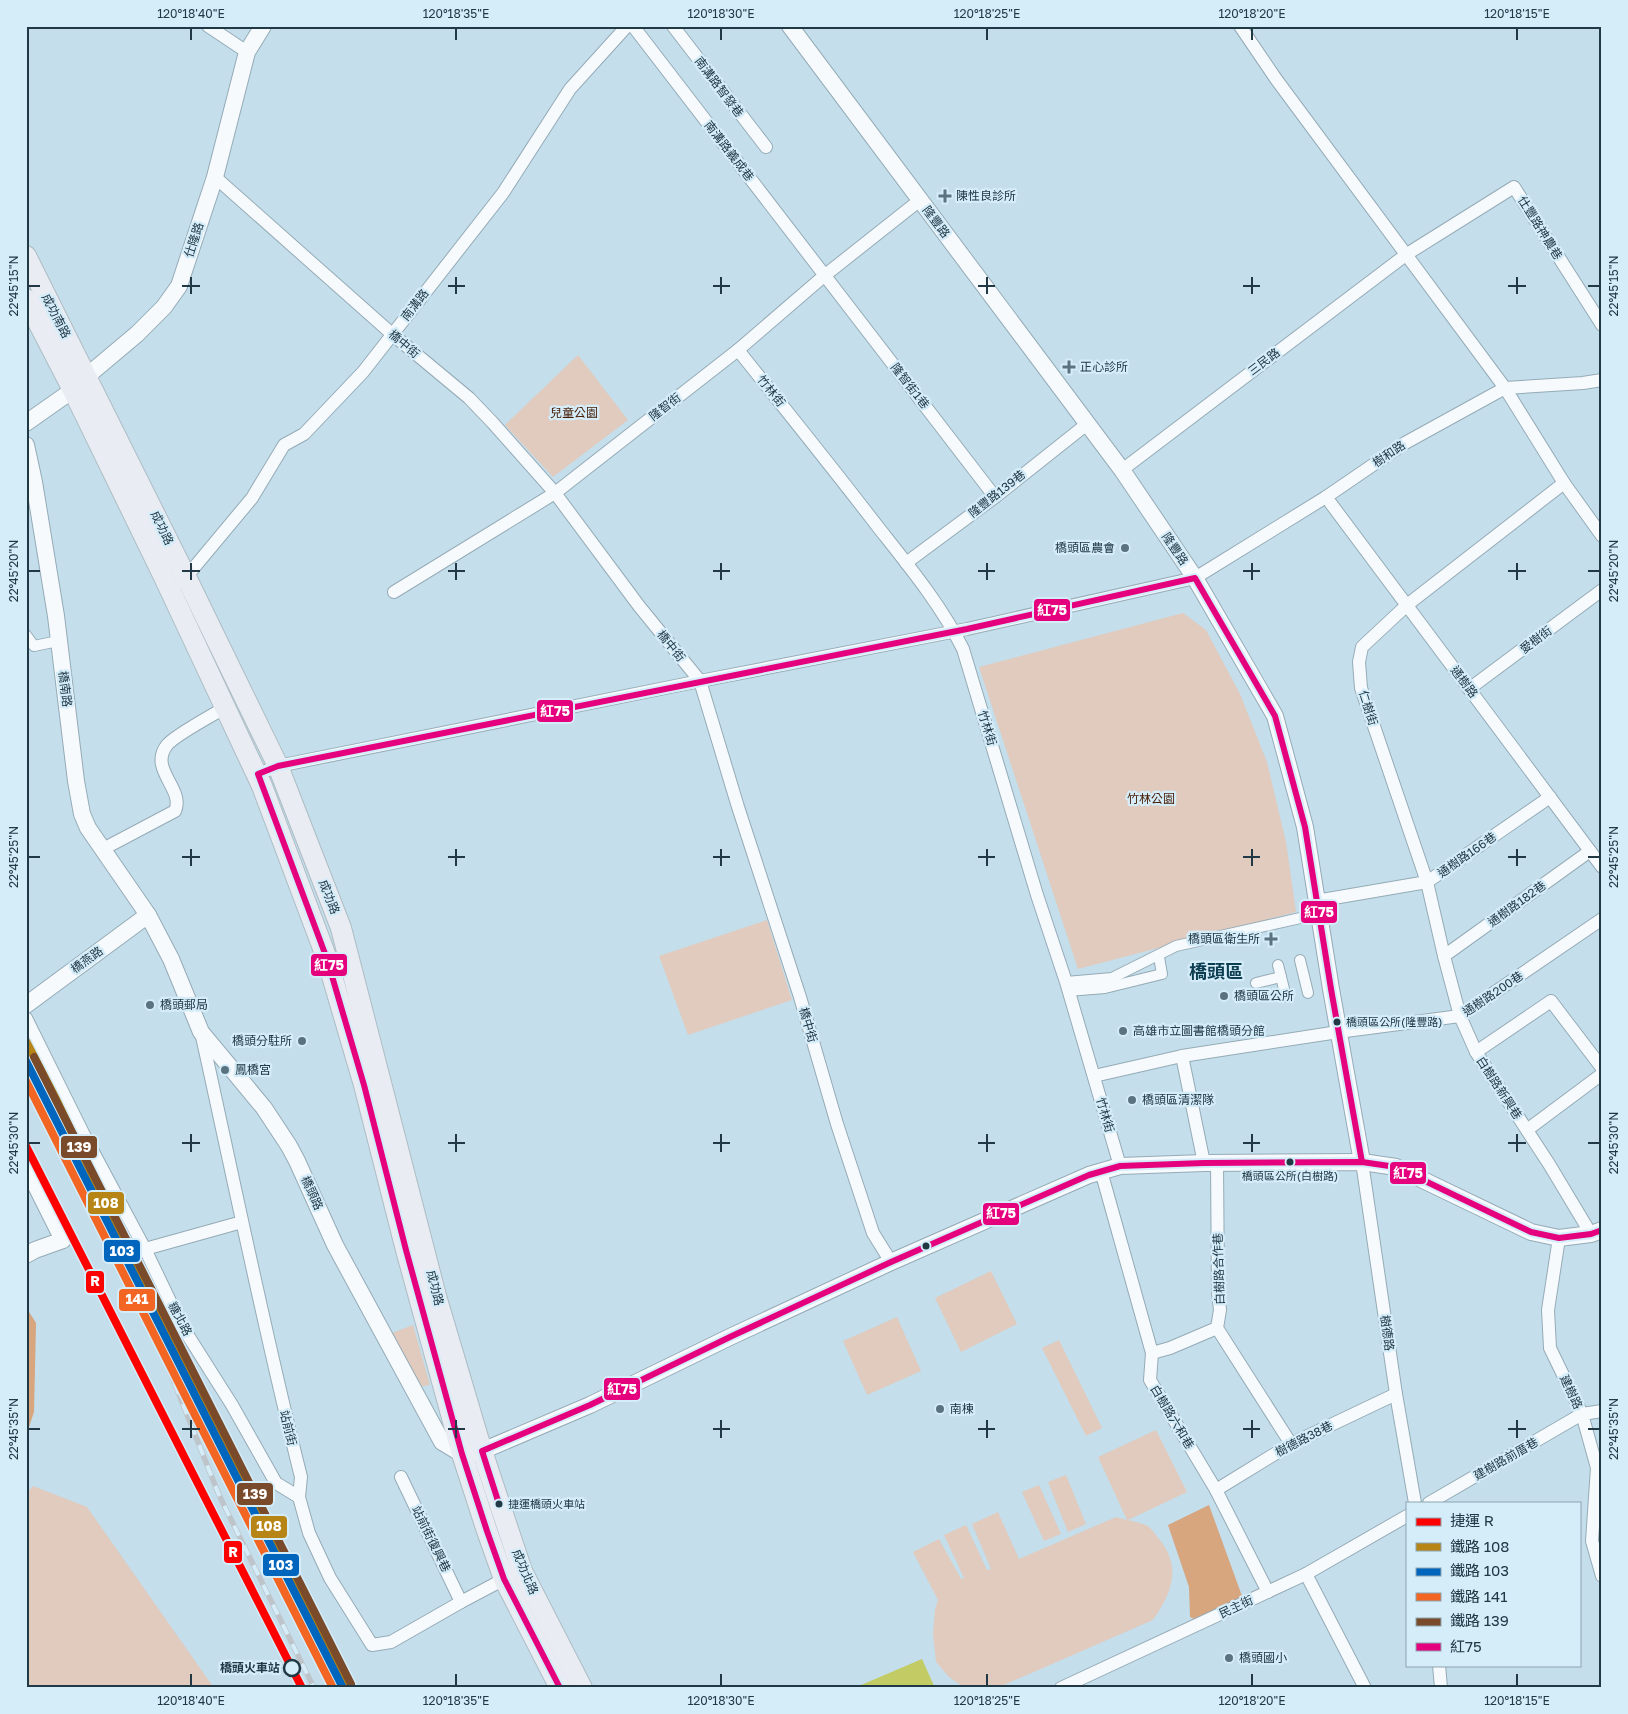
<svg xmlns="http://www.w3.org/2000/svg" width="1628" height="1714" font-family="'Golos Text','Noto Sans TC',sans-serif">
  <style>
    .green { fill: #e0cbbe }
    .forest { fill: #d7a57e }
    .water { fill: #c3cc64 }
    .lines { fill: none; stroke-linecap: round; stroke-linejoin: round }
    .pedestrian-casing { stroke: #95abb7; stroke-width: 12 }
    .minor-casing { stroke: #95abb7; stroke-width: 14 }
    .tertiary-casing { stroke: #95abb7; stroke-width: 18 }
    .primary-casing { stroke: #adbdc4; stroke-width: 22 }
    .pedestrian { stroke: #f6fafc; stroke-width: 10 }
    .minor { stroke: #f6fafc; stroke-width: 12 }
    .tertiary { stroke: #f6fafc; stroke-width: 16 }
    .primary { stroke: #e9ecf2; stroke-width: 20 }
    .rail-casing { stroke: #bec5ca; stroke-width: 5.5 }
    .rail { stroke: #d5ecf9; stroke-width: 4; stroke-dasharray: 11; stroke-linecap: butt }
    .bus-1-casing { stroke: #d5ecf9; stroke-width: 10 }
    .bus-1 { stroke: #e5007d; stroke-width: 6 }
    .rail-1-casing { stroke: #d5ecf9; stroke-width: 11 }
    .rail-2-casing { stroke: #d5ecf9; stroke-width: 11 }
    .rail-3-casing { stroke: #d5ecf9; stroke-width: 11 }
    .rail-4-casing { stroke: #d5ecf9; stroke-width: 11 }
    .rail-1 { stroke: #b68515; stroke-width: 8 }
    .rail-2 { stroke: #0065bd; stroke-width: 8 }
    .rail-3 { stroke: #f26522; stroke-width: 8 }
    .rail-4 { stroke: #7a4b2a; stroke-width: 8 }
    .metro-1-casing { stroke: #d5ecf9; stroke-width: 11 }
    .metro-1 { stroke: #f00; stroke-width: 8 }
    .ticks { fill: none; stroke: #203945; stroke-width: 2 }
    .poi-dot { fill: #59737f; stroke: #d5ecf9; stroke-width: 2 }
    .bus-dot { fill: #203945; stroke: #d5ecf9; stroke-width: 2 }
    .stop-dot { fill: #d5ecf9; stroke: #203945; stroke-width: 2.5 }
    .labels { text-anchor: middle; stroke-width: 4.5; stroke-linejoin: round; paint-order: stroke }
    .bus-label { font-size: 11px; fill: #203945; stroke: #d5ecf9; text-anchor: start }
    .street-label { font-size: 12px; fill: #203945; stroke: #d5ecf9 }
    .poi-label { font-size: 12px; fill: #203945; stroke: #d5ecf9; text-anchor: start }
    .park-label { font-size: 12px; fill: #461b00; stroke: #d5ecf9 }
    .stop-label { font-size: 12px; font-weight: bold; fill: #203945; stroke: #d5ecf9; text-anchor: end }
    .district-label { font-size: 18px; font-weight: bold; fill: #0c3d51; stroke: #d5ecf9 }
    .line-badge { stroke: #d5ecf9; stroke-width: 2 }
    .badge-label { font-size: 14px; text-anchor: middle; font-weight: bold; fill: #fff }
    .neatline { fill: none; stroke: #203945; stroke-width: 2 }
    .ticks-label { font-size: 12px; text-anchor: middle; fill: #203945 }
  </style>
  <rect width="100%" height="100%" fill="#c4deeb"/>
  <g class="green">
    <polygon points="578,355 628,420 553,477 505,425"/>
    <polygon points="1183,613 1206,630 1240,694 1267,762 1286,842 1296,912 1078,969 979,667"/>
    <polygon points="767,920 792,1000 688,1035 659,956"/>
    <polygon points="991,1271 1017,1324 961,1352 935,1298"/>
    <polygon points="897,1317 921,1371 867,1395 843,1341"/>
    <polygon points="413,1325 430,1385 418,1387 392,1333"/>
    <polygon points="1059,1340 1102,1428 1086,1436 1042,1348"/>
    <path d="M1156 1430 1187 1492 1128 1520C1134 1522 1144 1523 1149 1527 1153 1530 1156 1536 1159 1539 1182 1567 1172 1593 1153 1620L997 1688H965L949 1677 936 1662 933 1634 935 1609 938 1600 913 1552 939 1539 961 1579 964 1578 944 1535 966 1525 987 1570 991 1569 972 1524 998 1512 1019 1559 1116 1517 1127 1520 1098 1457Z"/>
    <polygon points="1066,1475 1086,1524 1068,1532 1048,1482"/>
    <polygon points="1039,1485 1061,1534 1044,1541 1022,1492"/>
    <polygon points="33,1486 87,1507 214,1688 26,1688 26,1494"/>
  </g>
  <g class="forest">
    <polygon points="26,1307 36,1323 34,1412 26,1436"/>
    <polygon points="1209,1505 1242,1596 1229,1609 1196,1620 1190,1617 1189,1587 1168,1525"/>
  </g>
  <polygon class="water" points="922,1659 935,1688 854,1688"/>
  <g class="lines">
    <g class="pedestrian-casing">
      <g id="pedestrian">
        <polyline points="26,635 34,646 58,641"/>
        <polyline points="1300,960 1308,993"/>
        <polyline points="1278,965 1286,997"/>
        <polyline points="1066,982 1112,978 1176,946 1318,914"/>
        <polyline points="1256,983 1281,977"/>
        <polyline points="1068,991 1105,988 1162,974 1159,957"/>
      </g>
    </g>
    <g class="minor-casing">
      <g id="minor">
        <polyline points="208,26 247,52"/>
        <polyline points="633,26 995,497"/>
        <polyline points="673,26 766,147"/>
        <polyline points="1240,26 1276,79 1505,388 1564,483 1602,536"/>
        <polyline points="215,177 392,334 469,398 492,422 555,493 639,606 700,681 738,807 800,997 837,1124 873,1233 891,1262"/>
        <path d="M738 350C785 409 832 467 878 527 908 565 941 605 963 649L1037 895 1066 982 1120 1166"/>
        <polyline points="1122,470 1407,254 1514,187 1602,325"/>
        <polyline points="1564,483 1407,605 1362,647 1359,662 1361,688 1427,882 1444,956 1460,1016 1476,1052 1549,1164 1591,1234"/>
        <polyline points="1326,497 1602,867"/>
        <polyline points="906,563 995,497 1087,424"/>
        <polyline points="182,582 252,498 284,445 304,434 363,372 503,193 570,89 627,26"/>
        <polyline points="394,592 555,493 738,350 824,276 920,200"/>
        <polyline points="1469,689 1602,590"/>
        <polyline points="258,774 278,766 700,681 967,629 1195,578 1326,497 1405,443 1505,388 1583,383 1602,380"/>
        <path d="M103 849 175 811C185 789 148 769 167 745 175 735 213 715 226 707"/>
        <polyline points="1316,901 1427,882 1550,797"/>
        <polyline points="1444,956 1590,851"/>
        <polyline points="26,1018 83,1133 145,1249 182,1326 232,1405 276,1483 299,1497"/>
        <path d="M201 1032C234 1181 264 1330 301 1477L299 1497 309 1533 330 1578 372 1645 391 1642 461 1602 510 1576"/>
        <polyline points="1476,1052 1551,1001 1602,1068"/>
        <polyline points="1182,1056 1204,1163"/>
        <polyline points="1094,1076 1182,1056 1338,1032 1460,1016 1602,919"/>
        <polyline points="1527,1130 1602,1074"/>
        <polyline points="1217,1162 1218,1292 1220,1310 1217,1328 1291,1444"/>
        <polyline points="1362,1162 1396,1394 1415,1503"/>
        <polyline points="1101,1171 1152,1353 1150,1380 1216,1490 1268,1592"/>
        <polyline points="1559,1238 1548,1310 1550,1348 1582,1414 1597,1468 1592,1541 1602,1576"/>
        <polyline points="145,1249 242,1222"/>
        <polyline points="1152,1353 1170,1348 1217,1328"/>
        <polyline points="401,1477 461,1602"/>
        <polyline points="1216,1490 1291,1444 1396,1394"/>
        <polyline points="1429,1503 1582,1414 1602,1411"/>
        <polyline points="1306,1574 1365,1688"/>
        <polyline points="1439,1665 1441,1688"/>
        <polyline points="1061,1688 1306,1574 1407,1516"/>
      </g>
    </g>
    <g class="tertiary-casing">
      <g id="tertiary">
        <polyline points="790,26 1122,470 1195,578 1275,716 1305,827 1331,989 1362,1162"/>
        <polyline points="26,423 73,390 87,376 137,334 164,307 179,286 215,177 247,52 263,26"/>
        <polyline points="26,445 34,482 56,616 76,781 82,814 88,828 148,915 171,959 201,1032 264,1108 289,1146 297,1161 335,1245 442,1442 462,1454 482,1451 590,1405 732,1336 891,1262 1089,1175 1120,1166 1204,1163 1362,1162 1396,1167 1531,1232 1559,1238 1591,1234 1602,1230"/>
        <polyline points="26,1005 148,915"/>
        <polyline points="26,1166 63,1240 35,1250 26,1255"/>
      </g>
    </g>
    <g class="primary-casing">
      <g id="primary">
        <polyline points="26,256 186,577 278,766 341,928 436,1296 482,1451 522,1571 582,1688"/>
        <polyline points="26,299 73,390 164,577 262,786 327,959 364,1085 406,1250 462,1454 487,1531 504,1579 560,1688"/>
      </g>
    </g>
    <use href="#pedestrian" class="pedestrian"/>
    <use href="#minor" class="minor"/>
    <use href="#tertiary" class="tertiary"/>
    <use href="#primary" class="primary"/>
    <g class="rail-casing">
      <polyline id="rail" points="126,1261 219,1495 314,1688"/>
    </g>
    <use href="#rail" class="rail"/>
    <g class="bus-1-casing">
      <g id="bus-1">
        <polyline points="499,1504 482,1451 590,1405 732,1336 891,1262 1089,1175 1120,1166 1204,1163 1362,1162 1396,1167 1531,1232 1559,1238 1591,1234 1602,1230"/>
        <polyline points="560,1688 504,1579 487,1531 462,1454 406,1250 364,1085 327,959 258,774 278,766 967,629 1195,578 1275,716 1305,827 1331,989 1362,1162"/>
      </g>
    </g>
    <use href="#bus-1" class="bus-1"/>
    <g class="rail-1-casing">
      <polyline id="rail-1" points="26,1041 55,1097 128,1250 351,1688"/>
    </g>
    <g class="rail-2-casing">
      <polyline id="rail-2" points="26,1061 343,1688"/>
    </g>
    <g class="rail-3-casing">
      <polyline id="rail-3" points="26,1081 333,1688"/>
    </g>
    <g class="rail-4-casing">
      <polyline id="rail-4" points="34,1057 351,1684"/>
    </g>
    <use href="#rail-1" class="rail-1"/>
    <use href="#rail-2" class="rail-2"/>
    <use href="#rail-3" class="rail-3"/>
    <use href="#rail-4" class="rail-4"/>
    <g class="metro-1-casing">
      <polyline id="metro-1" points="26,1146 302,1688"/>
    </g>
    <use href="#metro-1" class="metro-1"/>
  </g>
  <path class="ticks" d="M191 28V40M456 28V40M721 28V40M987 28V40M1252 28V40M1517 28V40M191 277V294M456 277V294M721 277V294M987 277V294M1252 277V294M1517 277V294M28 286H40M182 286H200M448 286H465M713 286H730M978 286H995M1243 286H1260M1508 286H1526M1588 286H1600M191 563V580M456 563V580M721 563V580M987 563V580M1252 563V580M1517 563V580M28 571H40M182 571H200M448 571H465M713 571H730M978 571H995M1243 571H1260M1508 571H1526M1588 571H1600M191 849V866M456 849V866M721 849V866M987 849V866M1252 849V866M1517 849V866M28 857H40M182 857H200M448 857H465M713 857H730M978 857H995M1243 857H1260M1508 857H1526M1588 857H1600M191 1134V1152M456 1134V1152M721 1134V1152M987 1134V1152M1252 1134V1152M1517 1134V1152M28 1143H40M182 1143H200M448 1143H465M713 1143H730M978 1143H995M1243 1143H1260M1508 1143H1526M1588 1143H1600M191 1420V1438M456 1420V1438M721 1420V1438M987 1420V1438M1252 1420V1438M1517 1420V1438M28 1429H40M182 1429H200M448 1429H465M713 1429H730M978 1429H995M1243 1429H1260M1508 1429H1526M1588 1429H1600M191 1674V1686M456 1674V1686M721 1674V1686M987 1674V1686M1252 1674V1686M1517 1674V1686"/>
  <g class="poi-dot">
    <path d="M942.5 188.5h5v5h5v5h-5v5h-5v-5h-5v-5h5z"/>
    <path d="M1066.5 359.5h5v5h5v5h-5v5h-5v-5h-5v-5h5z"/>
    <circle cx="1125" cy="548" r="5"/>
    <path d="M1268.5 931.5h5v5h5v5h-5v5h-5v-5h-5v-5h5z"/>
    <circle cx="1224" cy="996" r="5"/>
    <circle cx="150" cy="1005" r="5"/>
    <circle cx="1123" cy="1031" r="5"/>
    <circle cx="302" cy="1041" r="5"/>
    <circle cx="225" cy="1070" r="5"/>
    <circle cx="1132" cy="1100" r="5"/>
    <circle cx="940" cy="1409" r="5"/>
    <circle cx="1229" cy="1658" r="5"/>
  </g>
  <g class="bus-dot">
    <circle cx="1337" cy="1022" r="4.5"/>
    <circle cx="1290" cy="1162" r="4.5"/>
    <circle cx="926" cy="1246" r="4.5"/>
    <circle cx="499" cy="1504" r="4.5"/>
  </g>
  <circle class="stop-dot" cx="292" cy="1668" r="8"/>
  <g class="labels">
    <g class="bus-label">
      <text x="1346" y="1026">橋頭區公所(隆豐路)</text>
      <text x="1290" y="1180" text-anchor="middle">橋頭區公所(白樹路)</text>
      <text x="508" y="1508">捷運橋頭火車站</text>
    </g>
    <g class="street-label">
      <text transform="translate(719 87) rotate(53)" y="4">南溝路智發巷</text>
      <text transform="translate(729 151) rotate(52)" y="4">南溝路義成巷</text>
      <text transform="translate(936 222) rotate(53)" y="4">隆豐路</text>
      <text transform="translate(1540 228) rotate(58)" y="4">仕豐路神農巷</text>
      <text transform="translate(194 240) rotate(-72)" y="4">仕隆路</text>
      <text transform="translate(415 305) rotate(-52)" y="4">南溝路</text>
      <text transform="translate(56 316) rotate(63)" y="4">成功南路</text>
      <text transform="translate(404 344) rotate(40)" y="4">橋中街</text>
      <text transform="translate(1264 362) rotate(-37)" y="4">三民路</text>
      <text transform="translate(910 386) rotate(52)" y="4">隆智街1巷</text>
      <text transform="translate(771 391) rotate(51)" y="4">竹林街</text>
      <text transform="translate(665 407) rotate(-38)" y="4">隆智街</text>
      <text transform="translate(1389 454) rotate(-34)" y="4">樹和路</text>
      <text transform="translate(997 494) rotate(-38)" y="4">隆豐路139巷</text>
      <text transform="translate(162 528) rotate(64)" y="4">成功路</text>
      <text transform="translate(1175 549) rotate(56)" y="4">隆豐路</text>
      <text transform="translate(1536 640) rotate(-37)" y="4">愛樹街</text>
      <text transform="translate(671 646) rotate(51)" y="4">橋中街</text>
      <text transform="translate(1464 682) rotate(53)" y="4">通樹路</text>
      <text transform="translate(65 689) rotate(83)" y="4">橋南路</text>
      <text transform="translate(1368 708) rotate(72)" y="4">仁樹街</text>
      <text transform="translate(987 728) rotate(73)" y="4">竹林街</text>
      <text transform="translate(1467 855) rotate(-35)" y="4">通樹路166巷</text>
      <text transform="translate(329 897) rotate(69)" y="4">成功路</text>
      <text transform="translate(1517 904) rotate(-36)" y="4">通樹路182巷</text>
      <text transform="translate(87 960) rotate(-36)" y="4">橋燕路</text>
      <text transform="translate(1493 994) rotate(-34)" y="4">通樹路200巷</text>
      <text transform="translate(808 1025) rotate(74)" y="4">橋中街</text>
      <text transform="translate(1499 1088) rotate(57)" y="4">白樹路新興巷</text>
      <text transform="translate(1105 1115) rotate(74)" y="4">竹林街</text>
      <text transform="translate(312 1193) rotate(66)" y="4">橋頭路</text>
      <text transform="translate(1219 1269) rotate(-92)" y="4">白樹路合作巷</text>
      <text transform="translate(435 1288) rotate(76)" y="4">成功路</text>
      <text transform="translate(180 1319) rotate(62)" y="4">糖北路</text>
      <text transform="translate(1387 1333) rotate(82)" y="4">樹德路</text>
      <text transform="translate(1571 1392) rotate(65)" y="4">建樹路</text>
      <text transform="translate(1172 1417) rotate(59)" y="4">白樹路六和巷</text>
      <text transform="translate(288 1428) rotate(76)" y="4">站前街</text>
      <text transform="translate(1304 1439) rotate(-27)" y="4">樹德路38巷</text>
      <text transform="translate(1506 1459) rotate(-30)" y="4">建樹路前厝巷</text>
      <text transform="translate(431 1539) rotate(64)" y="4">站前街復興巷</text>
      <text transform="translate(525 1572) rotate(67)" y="4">成功北路</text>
      <text transform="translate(1236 1607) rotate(-25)" y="4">民主街</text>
    </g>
    <g class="poi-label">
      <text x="956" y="200">陳性良診所</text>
      <text x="1080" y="371">正心診所</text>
      <text x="1115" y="552" text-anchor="end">橋頭區農會</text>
      <text x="1260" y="943" text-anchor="end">橋頭區衛生所</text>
      <text x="1234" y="1000">橋頭區公所</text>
      <text x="160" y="1009">橋頭郵局</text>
      <text x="1133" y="1035">高雄市立圖書館橋頭分館</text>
      <text x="292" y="1045" text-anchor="end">橋頭分駐所</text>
      <text x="235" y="1074">鳳橋宮</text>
      <text x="1142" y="1104">橋頭區清潔隊</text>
      <text x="950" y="1413">南棟</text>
      <text x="1239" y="1662">橋頭國小</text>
    </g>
    <g class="park-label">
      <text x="574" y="417">兒童公園</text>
      <text x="1151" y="803">竹林公園</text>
    </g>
    <g class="stop-label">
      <text x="280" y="1672">橋頭火車站</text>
    </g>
    <g class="district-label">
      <text x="1216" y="978">橋頭區</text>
    </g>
  </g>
  <g class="line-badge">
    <rect x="1033" y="598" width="38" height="24" rx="5" fill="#e5007d"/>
    <rect x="536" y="699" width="38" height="24" rx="5" fill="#e5007d"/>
    <rect x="1300" y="900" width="38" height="24" rx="5" fill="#e5007d"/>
    <rect x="310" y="953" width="38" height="24" rx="5" fill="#e5007d"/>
    <rect x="60" y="1135" width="38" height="24" rx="5" fill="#7a4b2a"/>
    <rect x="1389" y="1161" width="38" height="24" rx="5" fill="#e5007d"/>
    <rect x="87" y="1191" width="38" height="24" rx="5" fill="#b68515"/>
    <rect x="982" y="1202" width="38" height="24" rx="5" fill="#e5007d"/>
    <rect x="103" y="1239" width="38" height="24" rx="5" fill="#0065bd"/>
    <rect x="85" y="1270" width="20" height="24" rx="5" fill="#f00"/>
    <rect x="118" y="1288" width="38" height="24" rx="5" fill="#f26522"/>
    <rect x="603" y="1377" width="38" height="24" rx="5" fill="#e5007d"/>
    <rect x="236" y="1482" width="38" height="24" rx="5" fill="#7a4b2a"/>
    <rect x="250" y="1515" width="38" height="24" rx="5" fill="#b68515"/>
    <rect x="223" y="1540" width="20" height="24" rx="5" fill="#f00"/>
    <rect x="262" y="1553" width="38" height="24" rx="5" fill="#0065bd"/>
  </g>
  <g class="badge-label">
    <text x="1052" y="615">紅75</text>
    <text x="555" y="716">紅75</text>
    <text x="1319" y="917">紅75</text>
    <text x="329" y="970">紅75</text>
    <text x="79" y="1152">139</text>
    <text x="1408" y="1178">紅75</text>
    <text x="106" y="1208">108</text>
    <text x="1001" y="1218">紅75</text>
    <text x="122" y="1256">103</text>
    <text x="95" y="1286">R</text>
    <text x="137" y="1304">141</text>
    <text x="622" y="1394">紅75</text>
    <text x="255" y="1499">139</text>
    <text x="269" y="1531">108</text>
    <text x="233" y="1557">R</text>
    <text x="281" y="1570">103</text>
  </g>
  <rect width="1628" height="1714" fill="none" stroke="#d5ecf9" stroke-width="55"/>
  <rect x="1406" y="1502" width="175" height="165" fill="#d5ecf9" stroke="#8da4b1"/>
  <rect x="1416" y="1518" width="25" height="8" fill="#ff0000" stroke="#8da4b1"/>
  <text x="1450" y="1526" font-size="15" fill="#203945">捷運 R</text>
  <rect x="1416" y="1543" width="25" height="8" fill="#b68515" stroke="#8da4b1"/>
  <text x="1450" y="1552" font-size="15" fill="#203945">鐵路 108</text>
  <rect x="1416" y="1568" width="25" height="8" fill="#0065bd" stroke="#8da4b1"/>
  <text x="1450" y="1576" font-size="15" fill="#203945">鐵路 103</text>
  <rect x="1416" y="1593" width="25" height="8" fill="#f26522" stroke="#8da4b1"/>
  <text x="1450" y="1602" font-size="15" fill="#203945">鐵路 141</text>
  <rect x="1416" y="1618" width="25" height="8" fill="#7a4b2a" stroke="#8da4b1"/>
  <text x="1450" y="1626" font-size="15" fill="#203945">鐵路 139</text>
  <rect x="1416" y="1643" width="25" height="8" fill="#e5007d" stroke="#8da4b1"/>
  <text x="1450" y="1652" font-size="15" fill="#203945">紅75</text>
  <rect x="28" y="28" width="1572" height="1658" class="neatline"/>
  <g class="ticks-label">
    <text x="191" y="18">120°18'40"E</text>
    <text x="456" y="18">120°18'35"E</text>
    <text x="721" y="18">120°18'30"E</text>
    <text x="987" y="18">120°18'25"E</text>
    <text x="1252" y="18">120°18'20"E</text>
    <text x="1517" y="18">120°18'15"E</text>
    <text transform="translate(1614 286) rotate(-90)" y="4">22°45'15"N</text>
    <text transform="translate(14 286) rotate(-90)" y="4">22°45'15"N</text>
    <text transform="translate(1614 571) rotate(-90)" y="4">22°45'20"N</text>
    <text transform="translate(14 571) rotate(-90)" y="4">22°45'20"N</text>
    <text transform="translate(1614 857) rotate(-90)" y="4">22°45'25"N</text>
    <text transform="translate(14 857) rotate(-90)" y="4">22°45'25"N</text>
    <text transform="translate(1614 1143) rotate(-90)" y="4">22°45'30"N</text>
    <text transform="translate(14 1143) rotate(-90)" y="4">22°45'30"N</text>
    <text transform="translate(1614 1429) rotate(-90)" y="4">22°45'35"N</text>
    <text transform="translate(14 1429) rotate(-90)" y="4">22°45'35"N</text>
    <text x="191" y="1705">120°18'40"E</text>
    <text x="456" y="1705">120°18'35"E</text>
    <text x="721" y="1705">120°18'30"E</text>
    <text x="987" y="1705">120°18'25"E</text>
    <text x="1252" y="1705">120°18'20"E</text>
    <text x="1517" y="1705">120°18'15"E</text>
  </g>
</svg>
